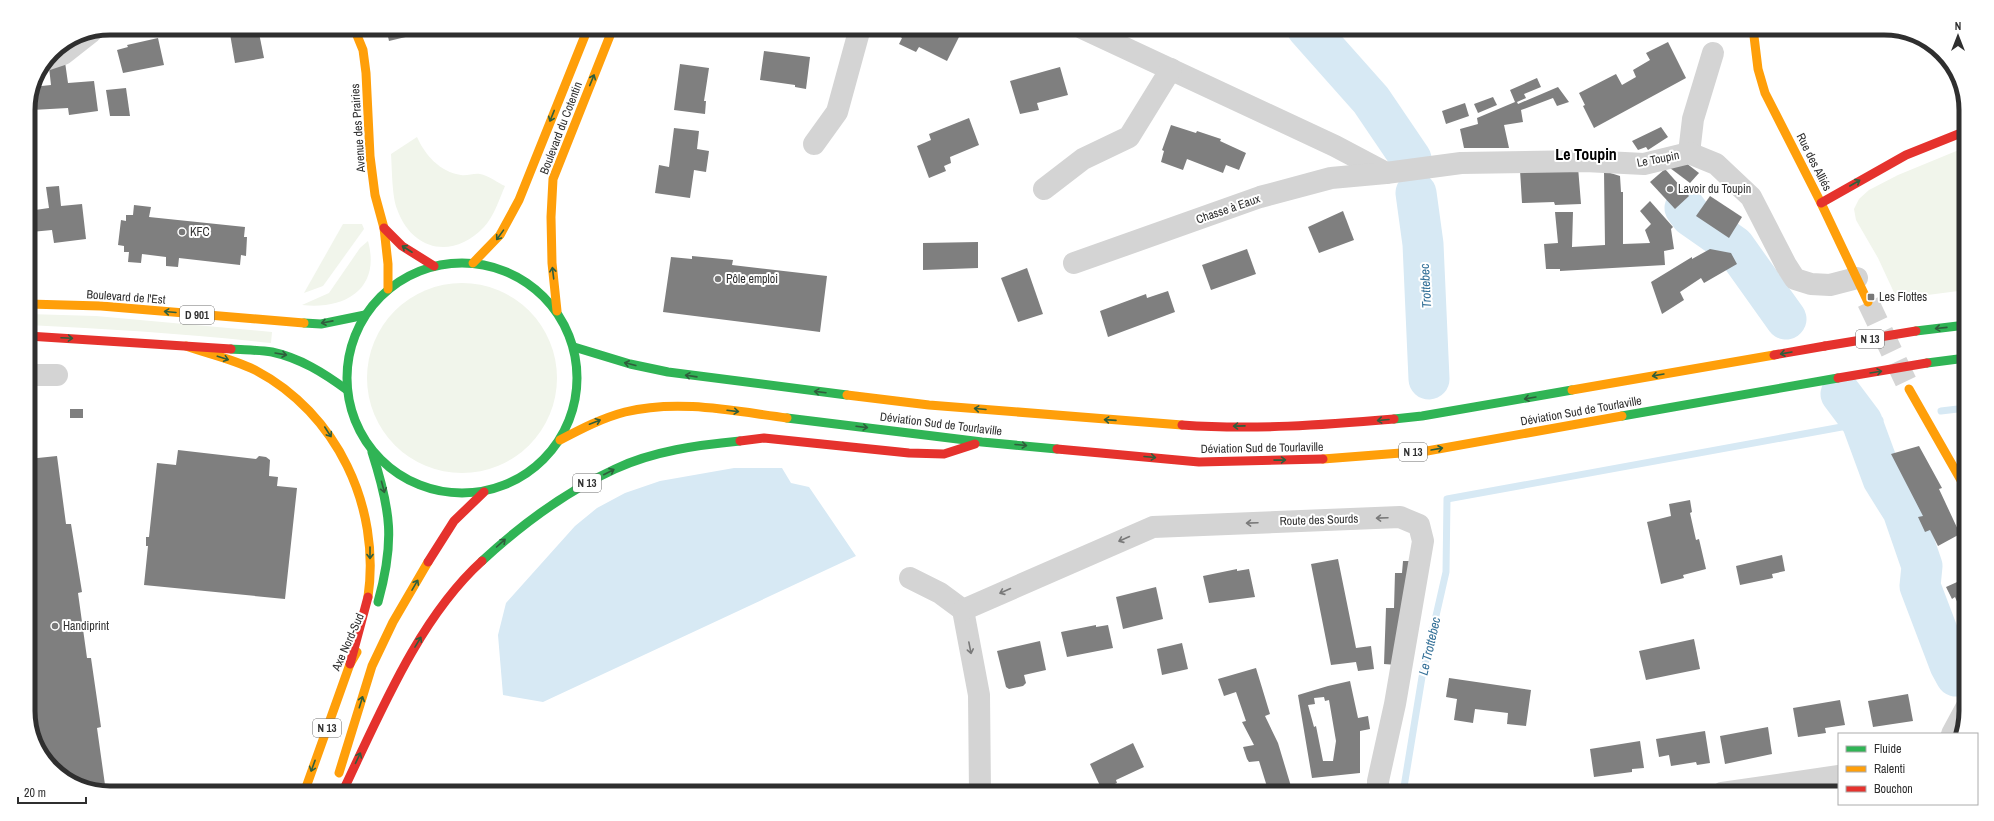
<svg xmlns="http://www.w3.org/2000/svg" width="1994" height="821" font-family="'Archivo Narrow',sans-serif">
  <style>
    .green { fill: #f1f5eb }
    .water { fill: #d7e9f4 }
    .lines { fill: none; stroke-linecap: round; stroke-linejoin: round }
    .stream { stroke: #d7e9f4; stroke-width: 7 }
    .river { stroke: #d7e9f4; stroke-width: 41 }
    .building { fill: #7f7f7f; fill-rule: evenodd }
    .secondary-tunnel { stroke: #d5d5d5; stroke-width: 22; stroke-dasharray: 22 11; stroke-linecap: butt }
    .street { stroke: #d4d4d4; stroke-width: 22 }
    .fast { stroke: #30b455; stroke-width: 9 }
    .slow { stroke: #ff9f0a; stroke-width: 9 }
    .jam { stroke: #e5322d; stroke-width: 9 }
    .jam-bridge { stroke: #e5322d; stroke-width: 9 }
    .oneway { stroke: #2f5e3c }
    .oneway2 { stroke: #797979 }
    .poi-dot { fill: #787878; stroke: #fff; stroke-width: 1.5 }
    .labels { text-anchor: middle; stroke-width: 4; stroke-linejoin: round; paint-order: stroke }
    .shield { fill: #fff; stroke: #6d6d6d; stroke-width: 1 }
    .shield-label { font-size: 11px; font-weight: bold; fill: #2f2f2f }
    .street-label { font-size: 12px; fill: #2f2f2f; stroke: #fff }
    .poi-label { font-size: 12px; fill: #2f2f2f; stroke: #fff; text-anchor: start }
    .water-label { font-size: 13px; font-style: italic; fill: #357198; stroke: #fff }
    .district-label { font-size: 16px; font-weight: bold; fill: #000; stroke: #fff }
    .rim { fill: none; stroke: #2f2f2f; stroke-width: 5 }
  </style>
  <rect width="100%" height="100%" fill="#fff"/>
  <g class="green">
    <path d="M417 137C425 155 440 172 461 175 467 176 474 173 480 174 488 175 498 183 505 186 499 200 494 216 484 227 453 260 412 251 397 209 392 197 392 169 391 154Z"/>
    <polygon points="1966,147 1966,290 1897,299 1878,258 1856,220 1854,209 1859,199 1869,190 1898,175"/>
    <polygon points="343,224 362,224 364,229 323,286 304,293"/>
    <path d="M368 241C381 288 346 310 302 305L329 293 360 248Z"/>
    <circle cx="462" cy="378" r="95"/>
    <path d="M28 314 96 316 272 332 271 343C190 334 109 329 28 325Z"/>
  </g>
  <polygon class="water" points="734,468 782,468 791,483 809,487 856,556 543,702 503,695 498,635 506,603 575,526 597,508 625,493 660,481"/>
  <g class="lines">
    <g class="stream">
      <polyline points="1941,411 1966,408"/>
      <polyline points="1403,793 1422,677 1446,572 1447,499 1880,420"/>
    </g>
    <g class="river">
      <polyline points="1307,28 1371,100 1411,159"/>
      <polyline points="1416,193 1423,244 1429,379"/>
      <polyline points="1685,208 1691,216 1734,246 1786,319"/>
      <polyline points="1841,394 1862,422 1883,479 1903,511 1922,566 1920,586 1950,665 1956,676"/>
    </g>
  </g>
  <g class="building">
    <polygon points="229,28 258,28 264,58 235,63"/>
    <polygon points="386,28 439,28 439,29 389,41"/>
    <polygon points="902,28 942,28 959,37 947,61 919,47 916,52 899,44 902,38 898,35"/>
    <polygon points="1642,29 1645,35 1639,37 1636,31"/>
    <polygon points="158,38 164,65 123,73 117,50 128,47 127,45"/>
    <polygon points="1668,42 1686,78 1594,128 1583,106 1585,105 1579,93 1616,74 1622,85 1636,77 1633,70 1650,60 1646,53"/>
    <polygon points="764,51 810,57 806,89 795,87 795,85 760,80"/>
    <polygon points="65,62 68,83 94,81 98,111 69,115 68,108 32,110 32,112 28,113 32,87 51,85 49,67"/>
    <polygon points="680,64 709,68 704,101 706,101 705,114 674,110"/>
    <polygon points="1060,67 1068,95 1037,103 1039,110 1020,114 1010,81"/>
    <polygon points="1537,78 1541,87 1524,94 1526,98 1517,102 1518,104 1558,87 1569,102 1557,106 1553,98 1521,110 1523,122 1504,125 1509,148 1464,148 1460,129 1478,124 1477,118 1515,102 1510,90"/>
    <polygon points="126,88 130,116 110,116 106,90"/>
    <polygon points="1493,97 1497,105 1478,113 1474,104"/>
    <polygon points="1465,103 1469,116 1446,124 1442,111"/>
    <polygon points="969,118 979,145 950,157 951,163 944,166 946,171 929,178 917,146 931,140 929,134"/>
    <polygon points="1171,125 1196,133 1197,131 1221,139 1220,141 1246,153 1239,170 1226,165 1223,173 1187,159 1183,170 1161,162 1164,151 1162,150"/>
    <polygon points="1661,127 1668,137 1648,150 1646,147 1638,150 1632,141"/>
    <polygon points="674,128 699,131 697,149 709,151 706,172 694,170 690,198 655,193 659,165 669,167"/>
    <polygon points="1686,163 1699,173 1690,183 1670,168"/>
    <polygon points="1578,167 1581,204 1555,205 1554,202 1522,203 1520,170"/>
    <polygon points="1665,169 1689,196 1675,209 1650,182"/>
    <polygon points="1604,171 1620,176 1621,192 1623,192 1623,244 1650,243 1645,230 1651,224 1640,211 1650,201 1673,227 1671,229 1674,249 1664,251 1665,265 1560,271 1560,269 1546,269 1544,244 1558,243 1555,212 1573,212 1572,247 1605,245"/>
    <polygon points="59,186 61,206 82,204 86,239 54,243 52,230 31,232 28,211 49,208 46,187"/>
    <polygon points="1710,196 1742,217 1729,238 1696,216"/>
    <polygon points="134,205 151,207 149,217 245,227 244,237 247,237 246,256 241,255 240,265 179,258 178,267 166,266 166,257 142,254 141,263 128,262 129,252 124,252 124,246 118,245 121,220 126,221 126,215 133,215"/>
    <polygon points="1343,211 1354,240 1319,253 1308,227"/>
    <polygon points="978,242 978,268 923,270 923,243"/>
    <polygon points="1247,249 1256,274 1211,290 1202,265"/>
    <polygon points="1710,249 1731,253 1737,264 1704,283 1701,278 1680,292 1684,300 1662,314 1651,282 1692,257 1692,259"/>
    <polygon points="692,256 733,260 732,265 827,276 820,332 663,312 671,257 692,259"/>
    <polygon points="1027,268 1043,314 1018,322 1001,278"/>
    <polygon points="1168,291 1175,312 1108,337 1100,311 1146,294 1147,298"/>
    <rect x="70" y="409" width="13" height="9"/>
    <polygon points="1919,446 1942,488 1939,489 1960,534 1938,546 1930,530 1925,532 1918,517 1923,516 1891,454"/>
    <polygon points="178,450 256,459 259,456 266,457 270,460 269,476 278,477 277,486 297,488 285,599 144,585 148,546 146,546 146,537 149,537 157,463 176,465"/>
    <polygon points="57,456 66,524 71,524 82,592 78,593 87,658 91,658 101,727 97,728 106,792 79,787 45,761 28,716 28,459"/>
    <polygon points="1690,500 1692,512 1690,513 1696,540 1699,539 1706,569 1683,575 1684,578 1661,584 1647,522 1671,516 1669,504"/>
    <polygon points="1782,555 1785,571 1772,574 1773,578 1740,585 1736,566"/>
    <polygon points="1338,559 1356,648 1371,646 1374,669 1358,671 1356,662 1331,665 1311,564"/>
    <polygon points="1403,561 1410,561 1397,665 1384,664 1386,608 1394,608 1395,573 1402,573"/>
    <polygon points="1237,569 1237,571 1249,569 1255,597 1209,603 1203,576"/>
    <polygon points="1966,578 1966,622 1955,597 1952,599 1946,587"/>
    <polygon points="1156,587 1163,619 1123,629 1116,597"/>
    <polygon points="1096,625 1096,627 1108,625 1113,648 1067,657 1061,632"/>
    <polygon points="1694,639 1700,669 1646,680 1639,651"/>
    <polygon points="1040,641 1046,670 1024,675 1026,683 1023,686 1009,689 1006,687 997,651"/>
    <polygon points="1182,643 1188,669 1162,675 1157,649"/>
    <polygon points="1256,668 1270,714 1265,716 1278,743 1293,793 1269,793 1259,761 1249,762 1247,759 1243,747 1254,745 1242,722 1246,721 1236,692 1224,696 1218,679"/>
    <polygon points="1449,678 1531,690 1526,726 1507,724 1508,713 1475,709 1473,723 1454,720 1457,699 1446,697"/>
    <path d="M1350 681 1358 718 1368 716 1370 729 1360 731V773L1312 778 1298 695 1328 686ZM1324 697 1325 701 1329 700 1336 741 1333 761H1323L1316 726 1314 727 1308 705 1315 704 1314 698Z"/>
    <polygon points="1908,694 1913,721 1873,727 1868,701"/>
    <polygon points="1840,700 1845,725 1825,728 1826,733 1798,737 1793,708"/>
    <polygon points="1768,727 1772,754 1725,764 1720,736"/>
    <polygon points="1705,731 1710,763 1697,765 1696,762 1671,766 1669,755 1659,757 1656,739"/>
    <polygon points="1640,741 1644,768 1632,769 1632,772 1594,777 1590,749"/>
    <polygon points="1133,743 1144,767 1116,780 1117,783 1102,790 1090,764"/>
    <polygon points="1045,785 1049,793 1029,793"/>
    <polygon points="1210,785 1213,793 1174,793 1191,787 1192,791"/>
  </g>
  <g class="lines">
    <polyline class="secondary-tunnel" points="1868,302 1907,384"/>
    <g class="street">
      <polyline points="1082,28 1335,146 1386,173"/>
      <polyline points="48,59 63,54 91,32"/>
      <polyline points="814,144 837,112 860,28"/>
      <polyline points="1689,153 1693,119 1713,53"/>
      <polyline points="1044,189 1083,159 1129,137 1171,69"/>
      <polyline points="1074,263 1260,197 1331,178 1386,173 1461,163 1585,161 1644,164 1689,153 1716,164 1751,197 1786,265 1795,279 1811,284 1830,285 1857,278"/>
      <polyline points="28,375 57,375"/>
      <polyline points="910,578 940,593 963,610 979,695 980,793"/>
      <polyline points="963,610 1153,527 1400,517 1419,525 1423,541 1395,704 1378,781 1378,793"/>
      <polyline points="1952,734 1966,708"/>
      <polyline points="1722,793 1839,776"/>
    </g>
    <g class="fast">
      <circle cx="462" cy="378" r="115"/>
      <polyline points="304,323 321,324 365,315"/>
      <polyline points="1916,331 1966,325"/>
      <polyline points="574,347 630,364 668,372 847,395"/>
      <path d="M231 349C245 350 259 350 272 352 300 358 324 373 347 390"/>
      <polyline points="1927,363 1966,358"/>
      <polyline points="1622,416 1838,378"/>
      <polyline points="787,418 982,442 1057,449"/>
      <polyline points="1394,419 1422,416 1572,390"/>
      <path d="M372 452C391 511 395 541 378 602"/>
      <path d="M482 561C522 524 565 492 615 469 653 451 698 445 740 441"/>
    </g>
    <g class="slow">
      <polyline points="354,28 363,50 366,73 370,156 375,195 384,228 388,264 388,289"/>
      <polyline points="1753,28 1758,69 1765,93 1821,203 1868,302"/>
      <polyline points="473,263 500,235 519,200 588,28"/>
      <polyline points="28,304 101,306 304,323"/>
      <polyline points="557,311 552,263 551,217 553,179 613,28"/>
      <path d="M186 346C209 354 233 359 255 370 337 413 381 507 368 597"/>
      <polyline points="1909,389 1966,489"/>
      <polyline points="1572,390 1774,355"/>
      <polyline points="847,395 929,405 1182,425"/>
      <path d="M560 440C581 429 602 418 625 412 679 399 733 411 787 418"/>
      <polyline points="1323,459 1427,451 1622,416"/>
      <polyline points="339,773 372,666 393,622 428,562"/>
      <polyline points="304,793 350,664 357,652"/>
    </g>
    <g class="jam">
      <polyline points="1821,203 1906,155 1966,131"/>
      <polyline points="384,228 402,246 434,266"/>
      <polyline points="28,336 231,349"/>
      <polyline points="1774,355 1825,346"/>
      <path d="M1182 425C1252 430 1324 425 1394 419"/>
      <polyline points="740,441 764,438 909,453 944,454 975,444"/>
      <polyline points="1057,449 1199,462 1323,459"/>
      <polyline points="428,562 454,521 484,492"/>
      <polyline points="350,664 368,597"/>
      <path d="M342 793C379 716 418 619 482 561"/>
    </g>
    <g class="jam-bridge">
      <polyline points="1825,346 1916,331"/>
      <polyline points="1838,378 1927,363"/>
    </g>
  </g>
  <defs><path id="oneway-shaft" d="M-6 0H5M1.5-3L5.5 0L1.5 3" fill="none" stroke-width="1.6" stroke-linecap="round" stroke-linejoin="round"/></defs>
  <g class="oneway">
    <use href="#oneway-shaft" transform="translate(592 80) rotate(-68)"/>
    <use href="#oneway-shaft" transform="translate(552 116) rotate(112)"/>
    <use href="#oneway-shaft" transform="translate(1855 183) rotate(-30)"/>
    <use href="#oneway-shaft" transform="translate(500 235) rotate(126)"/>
    <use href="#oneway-shaft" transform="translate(407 249) rotate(-147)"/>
    <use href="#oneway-shaft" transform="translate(553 273) rotate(-97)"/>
    <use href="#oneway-shaft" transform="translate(170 312) rotate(-175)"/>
    <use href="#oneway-shaft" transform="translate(327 322) rotate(169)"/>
    <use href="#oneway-shaft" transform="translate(1941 328) rotate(174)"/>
    <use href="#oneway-shaft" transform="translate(67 338) rotate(3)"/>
    <use href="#oneway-shaft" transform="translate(1786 353) rotate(170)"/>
    <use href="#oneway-shaft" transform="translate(281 354) rotate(10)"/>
    <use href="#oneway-shaft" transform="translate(223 358) rotate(18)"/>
    <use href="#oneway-shaft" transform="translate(630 364) rotate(-166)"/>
    <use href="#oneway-shaft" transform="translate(1876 372) rotate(-9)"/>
    <use href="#oneway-shaft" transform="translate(1658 375) rotate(170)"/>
    <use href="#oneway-shaft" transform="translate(691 376) rotate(-172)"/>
    <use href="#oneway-shaft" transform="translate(820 392) rotate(-173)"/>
    <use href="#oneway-shaft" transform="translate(1530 398) rotate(170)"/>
    <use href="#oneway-shaft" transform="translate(980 409) rotate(-175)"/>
    <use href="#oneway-shaft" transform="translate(733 411) rotate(7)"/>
    <use href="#oneway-shaft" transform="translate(1110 420) rotate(-176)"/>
    <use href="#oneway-shaft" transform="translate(1383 420) rotate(175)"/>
    <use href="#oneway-shaft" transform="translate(595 422) rotate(-21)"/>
    <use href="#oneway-shaft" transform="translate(1239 426) rotate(179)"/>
    <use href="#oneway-shaft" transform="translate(862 427) rotate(7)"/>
    <use href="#oneway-shaft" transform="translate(328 432) rotate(57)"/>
    <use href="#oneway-shaft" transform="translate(1021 445) rotate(5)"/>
    <use href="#oneway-shaft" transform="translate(1437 449) rotate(-10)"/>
    <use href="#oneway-shaft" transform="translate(1150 457) rotate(5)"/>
    <use href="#oneway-shaft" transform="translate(1280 460) rotate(-1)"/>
    <use href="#oneway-shaft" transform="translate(609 472) rotate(-27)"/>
    <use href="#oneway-shaft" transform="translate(383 487) rotate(75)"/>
    <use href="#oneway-shaft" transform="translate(501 543) rotate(-42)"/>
    <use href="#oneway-shaft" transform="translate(370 553) rotate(90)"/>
    <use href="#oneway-shaft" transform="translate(415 585) rotate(-60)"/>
    <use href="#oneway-shaft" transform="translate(418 642) rotate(-59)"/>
    <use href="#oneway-shaft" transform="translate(361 702) rotate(-73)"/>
    <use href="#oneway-shaft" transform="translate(358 758) rotate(-65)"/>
    <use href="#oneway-shaft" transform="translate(313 766) rotate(110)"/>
  </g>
  <g class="oneway2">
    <use href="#oneway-shaft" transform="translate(1382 518) rotate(178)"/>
    <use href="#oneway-shaft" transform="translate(1252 523) rotate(178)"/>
    <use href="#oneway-shaft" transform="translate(1124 539) rotate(156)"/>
    <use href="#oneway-shaft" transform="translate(1005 591) rotate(156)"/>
    <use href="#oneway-shaft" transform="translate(970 648) rotate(79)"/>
  </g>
  <g class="poi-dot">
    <circle cx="1670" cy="189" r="4"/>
    <circle cx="182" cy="232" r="4"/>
    <circle cx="718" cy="279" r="4"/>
    <rect x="1867" y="293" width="8" height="8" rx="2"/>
    <circle cx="55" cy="626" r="4"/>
  </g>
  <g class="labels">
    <g class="shield">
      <rect x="180" y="306" width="34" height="18" rx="3"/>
      <rect x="1856" y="330" width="28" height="18" rx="3"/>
      <rect x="1399" y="443" width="28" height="18" rx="3"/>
      <rect x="573" y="474" width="28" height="18" rx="3"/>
      <rect x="313" y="719" width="28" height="18" rx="3"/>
    </g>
    <g class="shield-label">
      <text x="197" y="319">D 901</text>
      <text x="1870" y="343">N 13</text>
      <text x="1413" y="456">N 13</text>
      <text x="587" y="487">N 13</text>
      <text x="327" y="732">N 13</text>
    </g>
    <g class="street-label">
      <text transform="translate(358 128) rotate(-94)" y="4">Avenue des Prairies</text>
      <text transform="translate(561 128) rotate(-69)" y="4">Boulevard du Cotentin</text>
      <text transform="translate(1658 159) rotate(-11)" y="4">Le Toupin</text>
      <text transform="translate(1814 162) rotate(63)" y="4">Rue des Alliés</text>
      <text transform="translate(1228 209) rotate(-19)" y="4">Chasse à Eaux</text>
      <text transform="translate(126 297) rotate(4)" y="4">Boulevard de l'Est</text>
      <text transform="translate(1581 411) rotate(-10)" y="4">Déviation Sud de Tourlaville</text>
      <text transform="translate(941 424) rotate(7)" y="4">Déviation Sud de Tourlaville</text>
      <text transform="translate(1262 448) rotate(-1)" y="4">Déviation Sud de Tourlaville</text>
      <text transform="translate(1319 520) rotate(-2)" y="4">Route des Sourds</text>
      <text transform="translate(348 642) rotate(-66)" y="4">Axe Nord-Sud</text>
    </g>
    <g class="poi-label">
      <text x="1678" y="193">Lavoir du Toupin</text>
      <text x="190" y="236">KFC</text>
      <text x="726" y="283">Pôle emploi</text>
      <text x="1879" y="301">Les Flottes</text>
      <text x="63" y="630">Handiprint</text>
    </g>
    <g class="water-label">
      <text transform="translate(1425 286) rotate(-93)" y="5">Trottebec</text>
      <text transform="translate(1429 646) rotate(-77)" y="5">Le Trottebec</text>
    </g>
    <g class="district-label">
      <text x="1586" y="160">Le Toupin</text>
    </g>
  </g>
  <path d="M0 0H1994V821H0ZM110 35H1884A75 75 0 0 1 1959 110V711A75 75 0 0 1 1884 786H110A75 75 0 0 1 35 711V110A75 75 0 0 1 110 35Z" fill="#fff" fill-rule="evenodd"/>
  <path class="rim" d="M110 35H1884A75 75 0 0 1 1959 110V711A75 75 0 0 1 1884 786H110A75 75 0 0 1 35 711V110A75 75 0 0 1 110 35Z"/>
  <rect x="1838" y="733" width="140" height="72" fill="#ffffff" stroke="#acacac"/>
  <rect x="1846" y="746" width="20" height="6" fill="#30b455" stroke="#acacac"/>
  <text x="1874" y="753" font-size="12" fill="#2f2f2f">Fluide</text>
  <rect x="1846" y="766" width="20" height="6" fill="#ff9f0a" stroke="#acacac"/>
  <text x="1874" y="773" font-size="12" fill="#2f2f2f">Ralenti</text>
  <rect x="1846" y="786" width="20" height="6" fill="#e5322d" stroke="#acacac"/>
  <text x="1874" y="793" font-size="12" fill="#2f2f2f">Bouchon</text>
  <g transform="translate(1958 36)" stroke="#ffffff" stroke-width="3" paint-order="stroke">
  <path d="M0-3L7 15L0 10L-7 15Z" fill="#2f2f2f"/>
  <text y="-6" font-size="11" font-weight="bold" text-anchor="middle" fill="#2f2f2f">N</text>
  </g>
  <path d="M18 797v6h68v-6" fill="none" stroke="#2f2f2f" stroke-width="2"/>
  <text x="24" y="797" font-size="12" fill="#2f2f2f" stroke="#ffffff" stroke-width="3" paint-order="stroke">20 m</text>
</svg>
